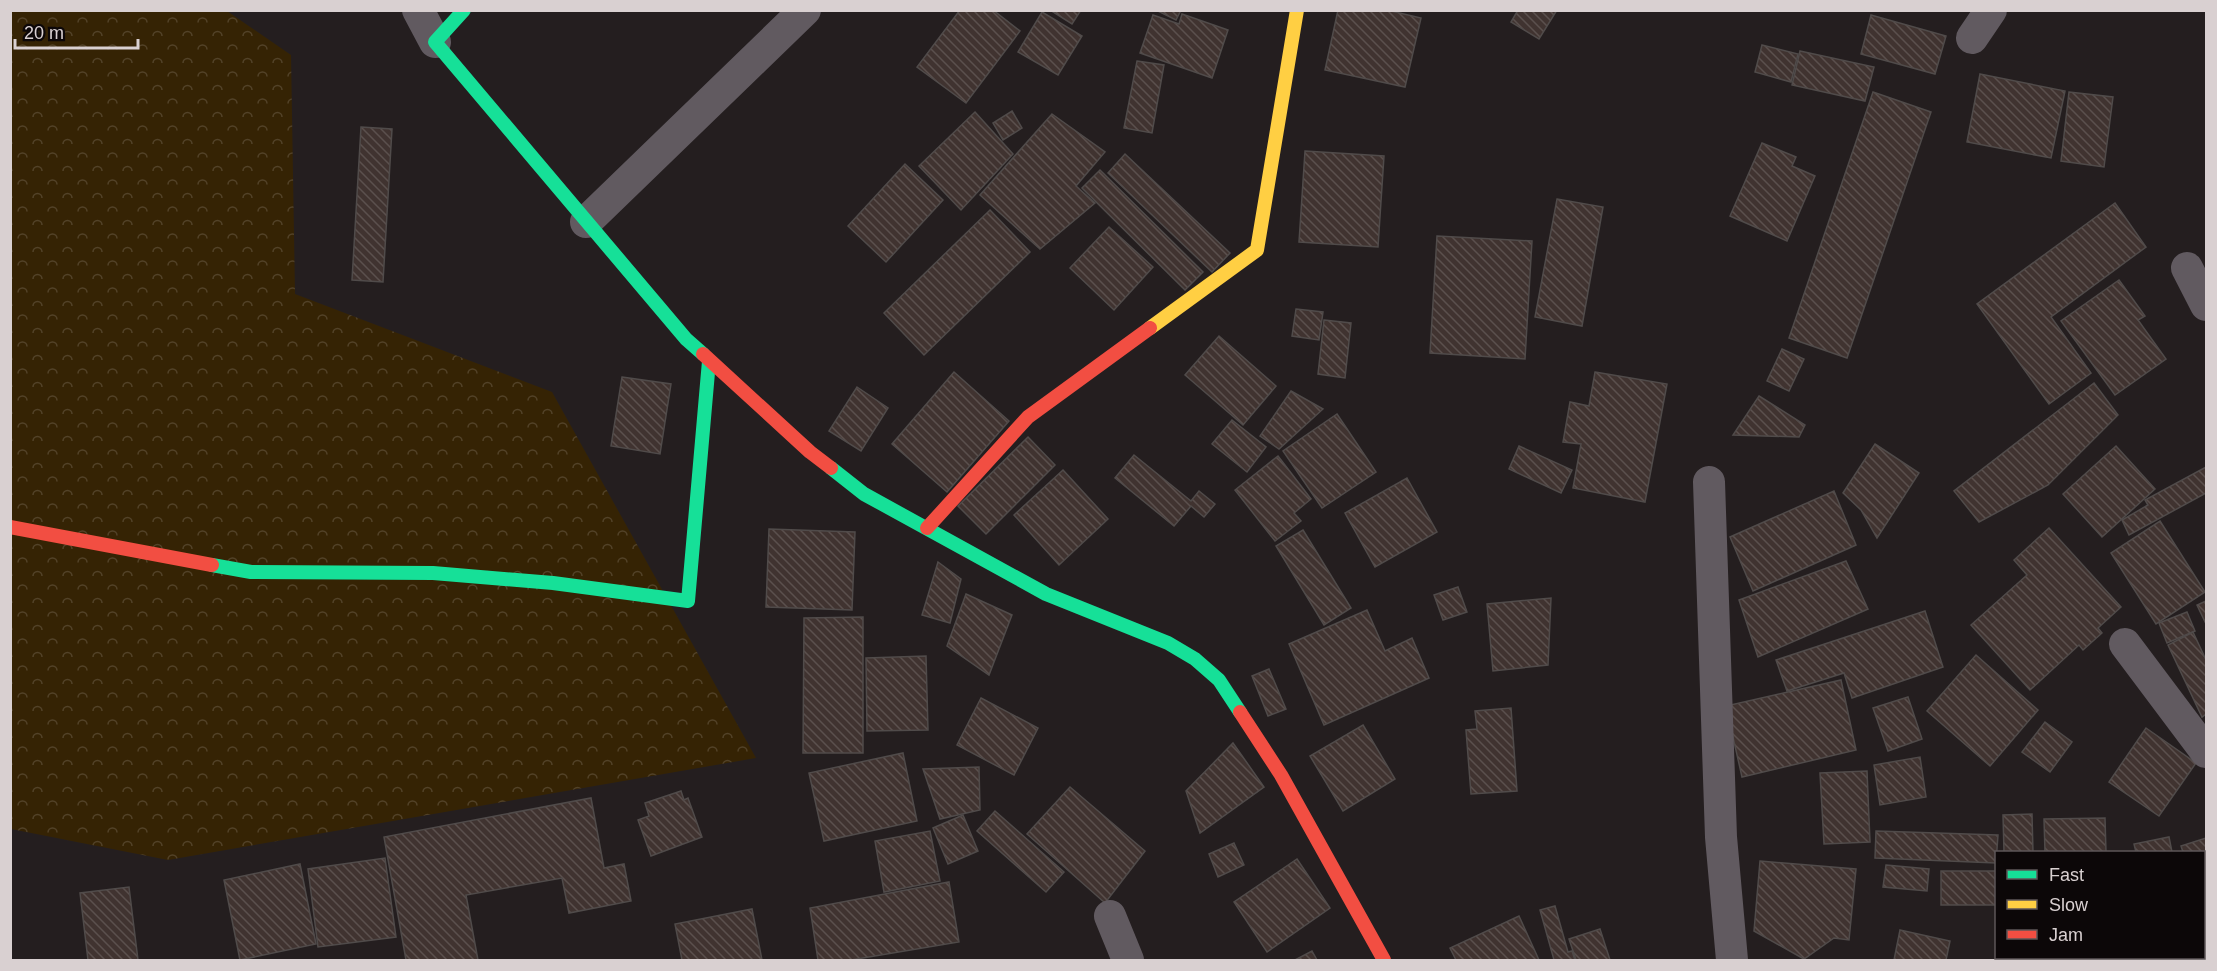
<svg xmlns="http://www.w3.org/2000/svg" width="2217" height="971" font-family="Arial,sans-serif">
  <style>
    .forest { fill: url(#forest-crowns) }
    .building { fill: url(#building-back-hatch); stroke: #504b4a; stroke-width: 1.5 }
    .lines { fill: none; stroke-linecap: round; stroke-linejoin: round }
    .street { stroke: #615a60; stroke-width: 32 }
    .fast { stroke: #16e098; stroke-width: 14 }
    .slow { stroke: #ffcf43; stroke-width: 14 }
    .jam { stroke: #f24e42; stroke-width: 14 }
  </style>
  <defs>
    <pattern id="forest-crowns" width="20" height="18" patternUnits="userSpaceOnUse" patternTransform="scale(1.5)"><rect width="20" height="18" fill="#352304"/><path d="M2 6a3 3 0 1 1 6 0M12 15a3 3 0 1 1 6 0" fill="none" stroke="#524228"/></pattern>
    <pattern id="building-back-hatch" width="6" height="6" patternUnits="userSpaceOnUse" patternTransform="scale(1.5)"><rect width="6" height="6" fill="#403330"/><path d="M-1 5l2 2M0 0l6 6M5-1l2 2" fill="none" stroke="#5b504d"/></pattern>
  </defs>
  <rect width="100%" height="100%" fill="#241e1f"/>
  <polygon class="forest" points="10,11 227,11 291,55 295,294 552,392 756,758 168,860 11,829"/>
  <g class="building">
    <polygon points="960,10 993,10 1020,31 966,103 917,67"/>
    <polygon points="1050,10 1081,10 1072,24"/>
    <polygon points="1156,10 1181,10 1176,20"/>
    <polygon points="1338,10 1387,10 1421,18 1405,87 1325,70"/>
    <polygon points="1518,10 1557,10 1539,39 1511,22"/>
    <polygon points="1042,12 1082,36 1058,75 1018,52"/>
    <polygon points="1182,14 1228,30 1212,78 1140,53 1153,15 1179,24"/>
    <polygon points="1871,15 1946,36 1935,74 1861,54"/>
    <polygon points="1762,45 1798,54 1791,82 1755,72"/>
    <polygon points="1800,51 1874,67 1865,101 1792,85"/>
    <polygon points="1137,61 1164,65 1152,133 1124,128"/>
    <polygon points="1980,74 2065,91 2051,158 1967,142"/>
    <polygon points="1873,92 1931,112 1847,358 1789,338"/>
    <polygon points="2069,92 2113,97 2104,167 2061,161"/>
    <polygon points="1012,111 1022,128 1003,140 993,123"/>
    <polygon points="975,112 1013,154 961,210 919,166"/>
    <polygon points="1052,114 1105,152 1076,186 1095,203 1040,249 980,195"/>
    <polygon points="361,127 392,129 383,282 352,280"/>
    <polygon points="1762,143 1796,157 1792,166 1815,176 1787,241 1730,216"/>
    <polygon points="1305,151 1384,156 1378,247 1299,242"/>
    <polygon points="1125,154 1230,253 1212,272 1108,173"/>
    <polygon points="905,164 943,200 886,262 848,226"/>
    <polygon points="1100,170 1203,272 1185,290 1082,188"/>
    <polygon points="1557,199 1603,207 1582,326 1535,317"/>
    <polygon points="2115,203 2146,247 2051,317 2091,373 2049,404 1977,304"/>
    <polygon points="990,210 1030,252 924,355 884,313"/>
    <polygon points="1109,227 1153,267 1114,310 1070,268"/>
    <polygon points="1437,236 1532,241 1525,359 1430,353"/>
    <polygon points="2119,280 2145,316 2138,320 2166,359 2115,395 2061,321"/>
    <polygon points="1296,309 1323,312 1319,340 1292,336"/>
    <polygon points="1324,320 1351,323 1345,378 1318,374"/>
    <polygon points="1219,336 1276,386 1243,425 1185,375"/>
    <polygon points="1782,349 1804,359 1789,391 1767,381"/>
    <polygon points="954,372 1009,421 947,492 892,444"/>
    <polygon points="1595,372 1667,384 1645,502 1573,488 1581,444 1563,442 1570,402 1589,406"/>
    <polygon points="622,377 671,384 660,454 611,446"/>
    <polygon points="2094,383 2118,415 2048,485 1979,522 1954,491"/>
    <polygon points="857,387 888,408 861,451 829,431"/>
    <polygon points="1291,391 1323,409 1279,449 1260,436"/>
    <polygon points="1759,396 1805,425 1799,437 1733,435"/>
    <polygon points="1337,414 1376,472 1322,508 1283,451"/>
    <polygon points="1232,420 1266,447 1247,472 1212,444"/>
    <polygon points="1028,437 1055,465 986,534 958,506"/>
    <polygon points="1875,444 1919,473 1877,538 1861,510 1843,493"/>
    <polygon points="1519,446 1572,470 1561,493 1509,469"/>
    <polygon points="2116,446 2155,489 2102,537 2063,494"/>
    <polygon points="1134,455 1191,501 1199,491 1215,504 1204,517 1191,506 1174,526 1115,478"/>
    <polygon points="1278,456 1311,499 1294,513 1301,521 1275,541 1235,490"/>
    <polygon points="2206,467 2206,493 2129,535 2122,520 2148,505 2145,500"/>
    <polygon points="1063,470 1108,519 1059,565 1014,515"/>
    <polygon points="1407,478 1437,532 1375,567 1345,513"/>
    <polygon points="1834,491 1856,545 1753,591 1730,537"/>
    <polygon points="2160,521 2205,592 2156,624 2111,553"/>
    <polygon points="2049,528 2121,607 2098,628 2102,633 2083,650 2079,645 2030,690 1971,625 2027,575 2014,560"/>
    <polygon points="769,529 855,532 852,610 766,607"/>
    <polygon points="1303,530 1351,608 1324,625 1276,546"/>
    <polygon points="1846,561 1868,609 1758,657 1739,600"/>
    <polygon points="938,562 961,579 950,623 922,615"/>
    <polygon points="1458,587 1467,612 1443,620 1434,595"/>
    <polygon points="966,594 1012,615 989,675 947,646"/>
    <polygon points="1551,598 1548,665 1493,671 1487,604"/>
    <polygon points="2206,601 2206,624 2197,605"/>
    <polygon points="1367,610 1385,651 1412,638 1429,678 1324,725 1289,644"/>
    <polygon points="1925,611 1943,667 1852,698 1844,673 1787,691 1776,660"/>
    <polygon points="2187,612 2195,631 2167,643 2159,623"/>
    <polygon points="863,617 863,753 803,753 804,618"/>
    <polygon points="2193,632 2206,660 2206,714 2202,717 2168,645"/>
    <polygon points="1976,655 2038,710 1990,766 1927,711"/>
    <polygon points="926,656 928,730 867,731 866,658"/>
    <polygon points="1269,669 1286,709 1268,716 1252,676"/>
    <polygon points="1841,680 1856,750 1742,777 1726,706"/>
    <polygon points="1908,697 1922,739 1888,751 1873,708"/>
    <polygon points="981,698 1038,728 1014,775 957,745"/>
    <polygon points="1511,708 1517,791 1471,794 1466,730 1477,729 1475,711"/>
    <polygon points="2045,722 2072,742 2050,772 2022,752"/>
    <polygon points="1363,725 1395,779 1343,811 1310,756"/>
    <polygon points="2146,728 2196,763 2159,816 2109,782"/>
    <polygon points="1233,743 1264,787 1200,833 1186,791"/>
    <polygon points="903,753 917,821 824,841 809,773"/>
    <polygon points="1920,757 1926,797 1880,805 1874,765"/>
    <polygon points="979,767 980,810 940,819 923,769"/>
    <polygon points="1867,771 1870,842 1824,844 1820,773"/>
    <polygon points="1070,787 1145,851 1105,903 1027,834"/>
    <polygon points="681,791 684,800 688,798 702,837 651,856 638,820 649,816 645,803"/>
    <polygon points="591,798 604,868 624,864 631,901 569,913 562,878 466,895 478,960 406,960 384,837"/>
    <polygon points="995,811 1064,872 1046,892 977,831"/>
    <polygon points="2032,814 2033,852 2004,852 2003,815"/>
    <polygon points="963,815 978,851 948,864 933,828"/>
    <polygon points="2105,818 2106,852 2045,852 2044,819"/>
    <polygon points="930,831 940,881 884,892 875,841"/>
    <polygon points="1876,831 1998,835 1996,863 1875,858"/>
    <polygon points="2169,837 2172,852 2136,852 2134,844"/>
    <polygon points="2206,838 2206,920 2204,921 2204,852 2183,852 2181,846"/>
    <polygon points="1234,843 1244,865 1218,877 1209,854"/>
    <polygon points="385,858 396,937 318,947 308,869"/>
    <polygon points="1297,859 1330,908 1267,952 1234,902"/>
    <polygon points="1760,861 1856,869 1849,940 1834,938 1804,959 1754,931"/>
    <polygon points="300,864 316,944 240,960 224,880"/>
    <polygon points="1886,865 1929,869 1927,891 1883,887"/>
    <rect x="1941" y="871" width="55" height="34"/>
    <polygon points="949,882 959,942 851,960 818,960 810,908"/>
    <polygon points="129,887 138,960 88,960 80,893"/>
    <polygon points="1555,906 1568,952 1572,951 1575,960 1554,960 1540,910"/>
    <polygon points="752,909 762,960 682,960 675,924"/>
    <polygon points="1519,916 1539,960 1456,960 1450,948"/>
    <polygon points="1600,929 1610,960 1576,960 1569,939"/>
    <polygon points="1900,930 1950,941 1946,960 1894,960"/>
    <polygon points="2206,937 2206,960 2157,960 2157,958 2204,958 2204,938"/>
    <polygon points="1312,951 1317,960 1295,960"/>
  </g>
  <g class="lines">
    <g class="street">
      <polyline points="418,10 435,42"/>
      <polyline points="1972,38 1991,10"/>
      <polyline points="586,222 805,10"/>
      <polyline points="2187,268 2206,305"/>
      <polyline points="1709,482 1721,837 1732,960"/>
      <polyline points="2125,644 2206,752"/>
      <polyline points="1110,916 1128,960"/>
    </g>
    <g class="fast">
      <polyline points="464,10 435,42 686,339 703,354"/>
      <polyline points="831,468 864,494 1046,594 1168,643 1195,659 1219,680 1240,712"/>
      <polyline points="212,565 251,572 433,573 553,583 688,601 709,361"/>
    </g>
    <polyline class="slow" points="1150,328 1257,250 1297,10"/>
    <g class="jam">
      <polyline points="703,354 810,452 831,468"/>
      <polyline points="10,527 212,565"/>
      <polyline points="927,528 1028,417 1150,328"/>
      <polyline points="1240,712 1281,775 1384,960"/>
    </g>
  </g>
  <rect width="2217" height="971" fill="none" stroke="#d9d0d1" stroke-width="24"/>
  <rect x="1995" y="851" width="210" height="108" fill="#0c0708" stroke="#5e5758" stroke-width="1.5"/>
  <rect x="2007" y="870" width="30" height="9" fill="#16e098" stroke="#5e5758" stroke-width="1.5"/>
  <text x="2049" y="881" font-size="18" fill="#d9d0d1">Fast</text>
  <rect x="2007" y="900" width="30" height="9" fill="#ffcf43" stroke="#5e5758" stroke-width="1.5"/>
  <text x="2049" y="911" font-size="18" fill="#d9d0d1">Slow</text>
  <rect x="2007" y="930" width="30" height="9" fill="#f24e42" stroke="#5e5758" stroke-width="1.5"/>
  <text x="2049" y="941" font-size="18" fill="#d9d0d1">Jam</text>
  <path d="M15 39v9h123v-9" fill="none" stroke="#d9d0d1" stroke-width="3"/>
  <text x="24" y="39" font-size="18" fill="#d9d0d1" stroke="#0c0708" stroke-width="4.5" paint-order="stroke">20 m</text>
</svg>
